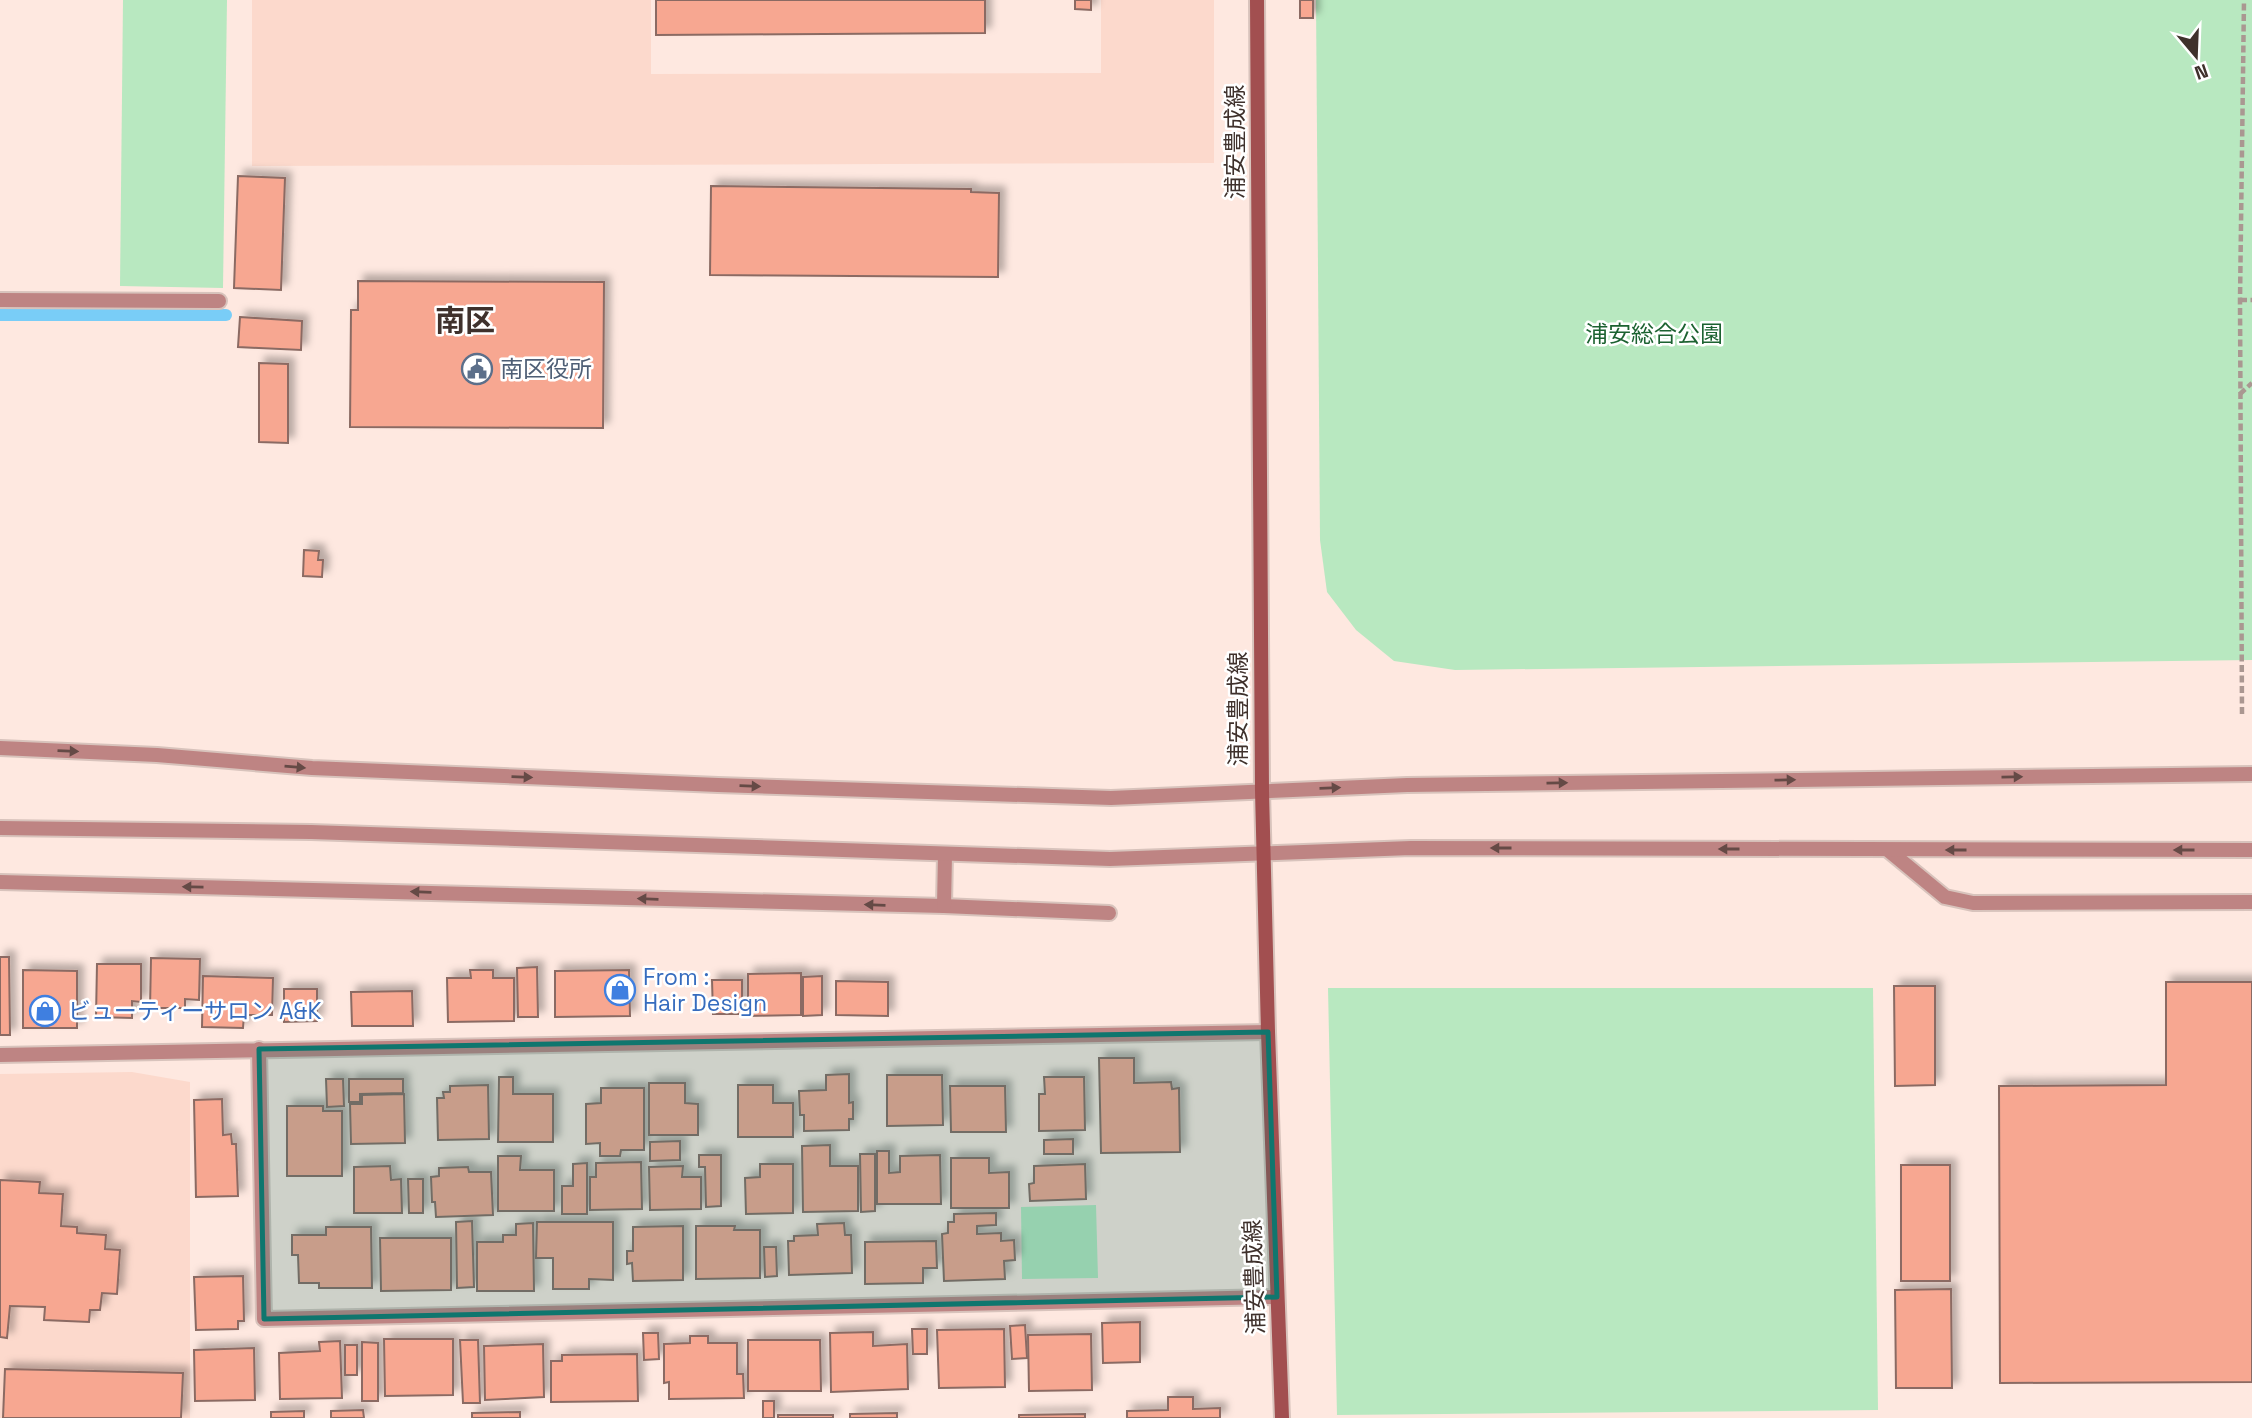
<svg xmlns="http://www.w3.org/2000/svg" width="2252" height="1418" font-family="'Space Grotesk','Noto Sans JP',sans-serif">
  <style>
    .built { fill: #fcd9cc }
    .green { fill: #b8e8c0 }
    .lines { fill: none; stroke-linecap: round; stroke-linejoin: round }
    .stream { stroke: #79cdf7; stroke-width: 12 }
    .building { fill: #f7a791; stroke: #8b6b63; stroke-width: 2; filter: url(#shadow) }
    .minor-casing { stroke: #d8c3bc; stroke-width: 18 }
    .tertiary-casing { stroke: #d8c3bc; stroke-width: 18 }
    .secondary-casing { stroke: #d8c3bc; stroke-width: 18 }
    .path { stroke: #aa9791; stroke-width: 4.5; stroke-dasharray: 7 3.5; stroke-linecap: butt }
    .minor { stroke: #be8483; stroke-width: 14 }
    .tertiary { stroke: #be8483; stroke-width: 14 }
    .secondary { stroke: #a24f50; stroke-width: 14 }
    .oneway { fill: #654a46 }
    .marked { fill: #0f766e; fill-opacity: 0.2; stroke: #0f766e; stroke-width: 5; stroke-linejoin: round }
    .labels { text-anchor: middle; stroke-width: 5; stroke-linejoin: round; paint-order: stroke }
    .street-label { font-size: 23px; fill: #3f312c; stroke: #fff }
    .park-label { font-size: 23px; fill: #1c6231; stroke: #fff }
    .service-label { font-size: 23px; fill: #4e5e75; stroke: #fff; text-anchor: start }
    .shop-label { font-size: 23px; fill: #366cbe; stroke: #fff; text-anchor: start }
    .district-label { font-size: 30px; font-weight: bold; fill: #3f312c; stroke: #fff }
  </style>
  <defs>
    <filter id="shadow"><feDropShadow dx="6" dy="-6" stdDeviation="3.5" flood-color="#0004"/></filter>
  </defs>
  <rect width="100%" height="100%" fill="#fee8e0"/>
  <g class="built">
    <polygon points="252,0 651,0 651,74 1101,73 1101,0 1214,0 1214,163 252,166"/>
    <polygon points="132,1072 190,1082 190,1418 0,1418 0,1074"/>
  </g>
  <g class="green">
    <polygon points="123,0 227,0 223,288 120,286"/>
    <polygon points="1316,0 2252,0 2252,660 1455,670 1394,661 1356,630 1327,592 1320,540"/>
    <polygon points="1328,988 1873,988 1878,1410 1337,1415"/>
    <polygon points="1096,1205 1098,1278 1022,1279 1021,1207"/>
  </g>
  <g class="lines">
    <polyline class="stream" points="0,315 226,315"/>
  </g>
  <g class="building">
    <polygon points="656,0 985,0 985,33 656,35"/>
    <polygon points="1075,0 1091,0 1091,10 1075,9"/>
    <rect x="1300" y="0" width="13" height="18"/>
    <polygon points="238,176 285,178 281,290 234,288"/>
    <polygon points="711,186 971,189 971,192 999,193 998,277 710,275"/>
    <polygon points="358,281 604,282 603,428 350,427 351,310 358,310"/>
    <polygon points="240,317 302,321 301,350 238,347"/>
    <polygon points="259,363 288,364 288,443 259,442"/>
    <polygon points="304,550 319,551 318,560 323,560 322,577 303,576"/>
    <polygon points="0,957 9,957 10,1035 0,1035"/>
    <polygon points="151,958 200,959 199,1000 185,999 185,1008 150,1008"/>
    <polygon points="97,964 141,964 141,1002 132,1001 132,1018 96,1017"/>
    <polygon points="537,967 538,1017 518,1017 517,968"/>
    <polygon points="23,970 77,971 77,1028 23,1028"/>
    <polygon points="470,970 493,970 493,978 514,978 514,1021 448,1022 447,978 471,978"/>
    <polygon points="629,970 630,1016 555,1017 555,971"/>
    <polygon points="801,973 801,1015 748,1016 748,974"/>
    <polygon points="203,976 273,978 272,1015 244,1015 243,1028 202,1027"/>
    <polygon points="822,976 822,1015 803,1016 803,977"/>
    <polygon points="712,980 742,980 742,1014 713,1014"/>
    <polygon points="836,981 888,982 888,1016 836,1015"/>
    <polygon points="2166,982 2252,982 2252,1382 2000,1383 1999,1086 2166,1085"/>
    <polygon points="1894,986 1935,986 1935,1085 1895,1086"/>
    <polygon points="284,989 317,989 317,1021 284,1022"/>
    <polygon points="412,991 413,1026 352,1026 351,992"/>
    <polygon points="1099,1058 1134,1058 1134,1083 1171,1082 1172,1089 1179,1088 1180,1152 1101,1153"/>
    <polygon points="849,1074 849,1103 853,1102 853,1119 849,1119 849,1130 804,1131 804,1115 800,1115 799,1091 826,1090 826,1075"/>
    <polygon points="887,1075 942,1075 943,1125 887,1126"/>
    <polygon points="499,1077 513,1077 513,1094 553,1094 553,1142 498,1142"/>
    <polygon points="1044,1077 1084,1077 1085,1130 1039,1131 1039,1094 1045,1094"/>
    <polygon points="326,1079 343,1079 344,1106 327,1107"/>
    <polygon points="349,1079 403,1079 403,1093 360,1094 360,1102 349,1102"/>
    <polygon points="649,1083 685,1083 685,1103 698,1104 698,1135 649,1135"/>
    <polygon points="488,1085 489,1139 438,1140 437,1098 444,1098 443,1092 450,1092 450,1086"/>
    <polygon points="738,1085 773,1085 773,1103 793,1103 793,1137 738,1137"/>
    <polygon points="950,1086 1005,1086 1006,1132 951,1132"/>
    <polygon points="601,1088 644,1088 644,1150 621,1150 620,1156 600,1156 600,1143 586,1144 586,1104 601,1103"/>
    <polygon points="404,1094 405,1143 351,1144 350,1104 362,1104 362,1095"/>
    <polygon points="222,1099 223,1135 231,1134 232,1144 236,1144 238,1196 196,1197 194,1100"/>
    <polygon points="287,1106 323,1106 323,1111 342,1111 342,1176 287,1176"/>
    <polygon points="1073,1139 1073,1154 1044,1154 1044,1140"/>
    <polygon points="680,1141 680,1160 650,1161 650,1142"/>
    <polygon points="830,1145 830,1166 858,1166 858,1211 803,1212 802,1146"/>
    <polygon points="877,1151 889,1151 889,1173 900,1172 900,1156 940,1155 941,1204 877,1204"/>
    <polygon points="860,1154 875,1154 875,1211 861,1212"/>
    <polygon points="699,1155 721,1155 721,1206 706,1207 705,1167 699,1167"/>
    <polygon points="498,1156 521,1156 520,1170 554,1170 554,1211 498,1211"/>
    <polygon points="951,1158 989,1158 989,1173 1009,1172 1009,1208 951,1208"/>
    <polygon points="641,1162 642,1209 590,1210 590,1177 596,1177 596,1163"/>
    <polygon points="587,1163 587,1214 562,1214 562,1186 573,1186 573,1164"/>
    <polygon points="760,1164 793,1164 793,1213 746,1214 745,1178 760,1177"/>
    <polygon points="1085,1164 1086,1199 1030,1201 1029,1184 1034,1183 1034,1166"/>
    <rect x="1901" y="1165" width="49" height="116"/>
    <polygon points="390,1166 391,1180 401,1179 402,1213 354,1213 354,1167"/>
    <polygon points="683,1166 682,1177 701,1177 701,1209 650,1210 649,1167"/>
    <polygon points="468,1167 469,1172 491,1172 493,1215 436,1217 435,1202 432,1202 431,1177 439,1176 439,1168"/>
    <polygon points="408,1179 423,1179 423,1213 409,1213"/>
    <polygon points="0,1180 40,1182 39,1193 63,1194 61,1226 77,1227 77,1233 106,1235 105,1249 120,1250 117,1294 102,1293 100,1310 90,1310 89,1322 44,1320 45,1307 10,1306 7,1338 0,1337"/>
    <polygon points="996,1213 996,1225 977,1226 977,1234 1001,1233 1001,1241 1014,1240 1015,1260 1004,1261 1005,1279 944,1281 942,1234 948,1233 948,1222 954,1222 954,1214"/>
    <polygon points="472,1221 474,1287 457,1288 456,1222"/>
    <polygon points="537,1222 613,1222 613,1280 589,1279 589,1289 553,1289 553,1258 536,1258"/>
    <polygon points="533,1223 534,1291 477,1291 477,1242 503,1242 503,1235 516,1235 516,1224"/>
    <polygon points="844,1223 845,1235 851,1235 852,1273 789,1275 788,1241 794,1241 794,1236 818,1235 817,1224"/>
    <polygon points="683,1226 683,1280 633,1281 632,1263 627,1264 627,1251 633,1251 633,1227"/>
    <polygon points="696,1226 735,1226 734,1230 760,1230 760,1278 696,1279"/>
    <polygon points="326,1227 371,1227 372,1288 319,1288 319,1283 299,1283 298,1255 292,1255 292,1235 326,1235"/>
    <polygon points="380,1238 451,1238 451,1290 381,1291"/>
    <polygon points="936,1241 937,1268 923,1268 923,1283 865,1284 865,1242"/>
    <polygon points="764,1247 776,1247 777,1276 765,1277"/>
    <polygon points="243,1276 244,1321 238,1321 238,1329 196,1330 194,1277"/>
    <polygon points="1951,1289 1952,1388 1896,1388 1895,1290"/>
    <polygon points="1140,1322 1140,1362 1103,1363 1102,1323"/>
    <polygon points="1025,1325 1027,1358 1012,1359 1010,1326"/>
    <polygon points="912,1329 927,1329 927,1354 913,1354"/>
    <polygon points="1004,1329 1005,1387 939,1388 937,1330"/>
    <polygon points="873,1332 873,1346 907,1344 908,1389 831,1392 830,1333"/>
    <polygon points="643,1333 658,1333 659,1359 644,1360"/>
    <polygon points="1091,1334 1092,1390 1029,1391 1028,1335"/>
    <polygon points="690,1336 708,1336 708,1343 737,1343 737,1374 743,1374 744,1398 669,1399 669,1382 664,1383 664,1344 690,1343"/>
    <polygon points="384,1339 453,1339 453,1395 385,1396"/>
    <polygon points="460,1340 478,1340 480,1403 463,1403"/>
    <polygon points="748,1340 820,1340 821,1391 748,1391"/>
    <polygon points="340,1341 342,1398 280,1399 279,1353 320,1351 319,1342"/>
    <polygon points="362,1342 378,1343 378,1401 362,1401"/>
    <polygon points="543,1344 544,1397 485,1400 484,1346"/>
    <rect x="345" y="1345" width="12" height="30"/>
    <polygon points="254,1348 255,1400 195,1401 194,1350"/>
    <polygon points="637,1354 638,1401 551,1402 551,1361 562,1361 562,1355"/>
    <polygon points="5,1369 183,1373 181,1418 3,1418"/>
    <polygon points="1168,1397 1193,1397 1193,1409 1220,1408 1220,1418 1127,1418 1127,1411 1168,1410"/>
    <rect x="763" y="1401" width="11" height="17"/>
    <polygon points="363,1410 364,1418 331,1418 331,1411"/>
    <polygon points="304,1411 304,1418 271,1418 271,1412"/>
    <polygon points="520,1412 520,1418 472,1418 472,1413"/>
    <polygon points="897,1413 897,1418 850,1418 850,1414"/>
    <polygon points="1085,1414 1085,1418 1019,1418 1019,1415"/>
    <rect x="778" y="1415" width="55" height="3"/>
  </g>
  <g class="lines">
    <g class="minor-casing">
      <g id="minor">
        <polyline points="0,300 219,301"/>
        <polyline points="1888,850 1945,897 1973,903 2252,902"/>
        <polyline points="0,882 944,906 1109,913"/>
        <polyline points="944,906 945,854"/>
        <polyline points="259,1049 264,1319 1277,1297"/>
        <polyline points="0,1055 1268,1032"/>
      </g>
    </g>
    <g class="tertiary-casing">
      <g id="tertiary">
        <polyline points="0,748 157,755 312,768 718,785 1111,798 1407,785 2252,774"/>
        <polyline points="0,828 311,832 1110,859 1411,848 2252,850"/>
      </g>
    </g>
    <g class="secondary-casing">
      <polyline id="secondary" points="1257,0 1262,791 1268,1032 1282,1418"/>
    </g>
    <g class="path">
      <polyline points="2240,300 2252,300"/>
      <polyline points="2240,394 2252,383"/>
      <polyline points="2242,714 2240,300 2244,0"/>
    </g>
    <use href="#minor" class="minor"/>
    <use href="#tertiary" class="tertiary"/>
    <use href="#secondary" class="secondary"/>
  </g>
  <defs><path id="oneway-solid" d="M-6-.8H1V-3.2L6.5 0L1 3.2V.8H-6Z" transform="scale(1.75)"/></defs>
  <g class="oneway">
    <use href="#oneway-solid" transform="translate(68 751) rotate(2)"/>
    <use href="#oneway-solid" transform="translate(295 767) rotate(5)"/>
    <use href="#oneway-solid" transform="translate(522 777) rotate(2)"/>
    <use href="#oneway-solid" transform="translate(2012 777) rotate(-1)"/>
    <use href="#oneway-solid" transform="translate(1785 780) rotate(-1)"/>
    <use href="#oneway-solid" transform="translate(1557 783) rotate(-1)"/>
    <use href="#oneway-solid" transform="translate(750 786) rotate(2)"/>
    <use href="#oneway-solid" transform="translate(1330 788) rotate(-2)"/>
    <use href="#oneway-solid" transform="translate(1501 848) rotate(-180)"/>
    <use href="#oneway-solid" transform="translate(1729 849) rotate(-180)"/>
    <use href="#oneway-solid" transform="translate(1956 850) rotate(-180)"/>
    <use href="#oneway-solid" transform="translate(2184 850) rotate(-180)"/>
    <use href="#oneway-solid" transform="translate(193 887) rotate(-179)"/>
    <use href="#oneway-solid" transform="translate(421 892) rotate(-178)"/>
    <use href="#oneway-solid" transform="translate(648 899) rotate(-178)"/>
    <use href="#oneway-solid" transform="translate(875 905) rotate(-178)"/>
  </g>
  <path class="marked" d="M1268 1032 1277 1297 264 1319 259 1049Z"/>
  <defs>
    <g id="civic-ring" transform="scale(1.575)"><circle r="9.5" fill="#fff" stroke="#5c6f8a" stroke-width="1.5"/><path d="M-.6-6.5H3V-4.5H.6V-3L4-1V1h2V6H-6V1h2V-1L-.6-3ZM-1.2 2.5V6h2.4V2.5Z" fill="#5c6f8a"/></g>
    <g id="shop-ring" transform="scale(1.575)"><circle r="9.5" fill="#fff" stroke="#3f7fe0" stroke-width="1.5"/><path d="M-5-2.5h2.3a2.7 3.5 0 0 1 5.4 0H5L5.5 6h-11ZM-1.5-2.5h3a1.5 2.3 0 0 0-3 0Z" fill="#3f7fe0"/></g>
  </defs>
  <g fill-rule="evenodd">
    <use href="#civic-ring" x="477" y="369"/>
    <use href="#shop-ring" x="620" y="990"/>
    <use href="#shop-ring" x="45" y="1011"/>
  </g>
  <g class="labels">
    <g class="street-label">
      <text transform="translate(1235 142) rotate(-90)" y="8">浦安豊成線</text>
      <text transform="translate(1238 709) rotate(-90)" y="8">浦安豊成線</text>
      <text transform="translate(1254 1277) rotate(-92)" y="8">浦安豊成線</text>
    </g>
    <g class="park-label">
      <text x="1654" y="342">浦安総合公園</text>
    </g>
    <g class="service-label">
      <text x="500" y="377">南区役所</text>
    </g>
    <g class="shop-label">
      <text x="643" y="985">From :<tspan x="643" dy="26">Hair Design</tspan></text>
      <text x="68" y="1019">ビューティーサロン A&amp;K</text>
    </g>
    <g class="district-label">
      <text x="465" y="331">南区</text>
    </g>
  </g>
  <g transform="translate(2196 56) rotate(161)" stroke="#ffffff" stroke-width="5" paint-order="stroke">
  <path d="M0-5L12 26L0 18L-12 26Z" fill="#3f312c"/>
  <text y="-10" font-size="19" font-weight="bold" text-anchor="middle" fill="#3f312c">N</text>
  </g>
</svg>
